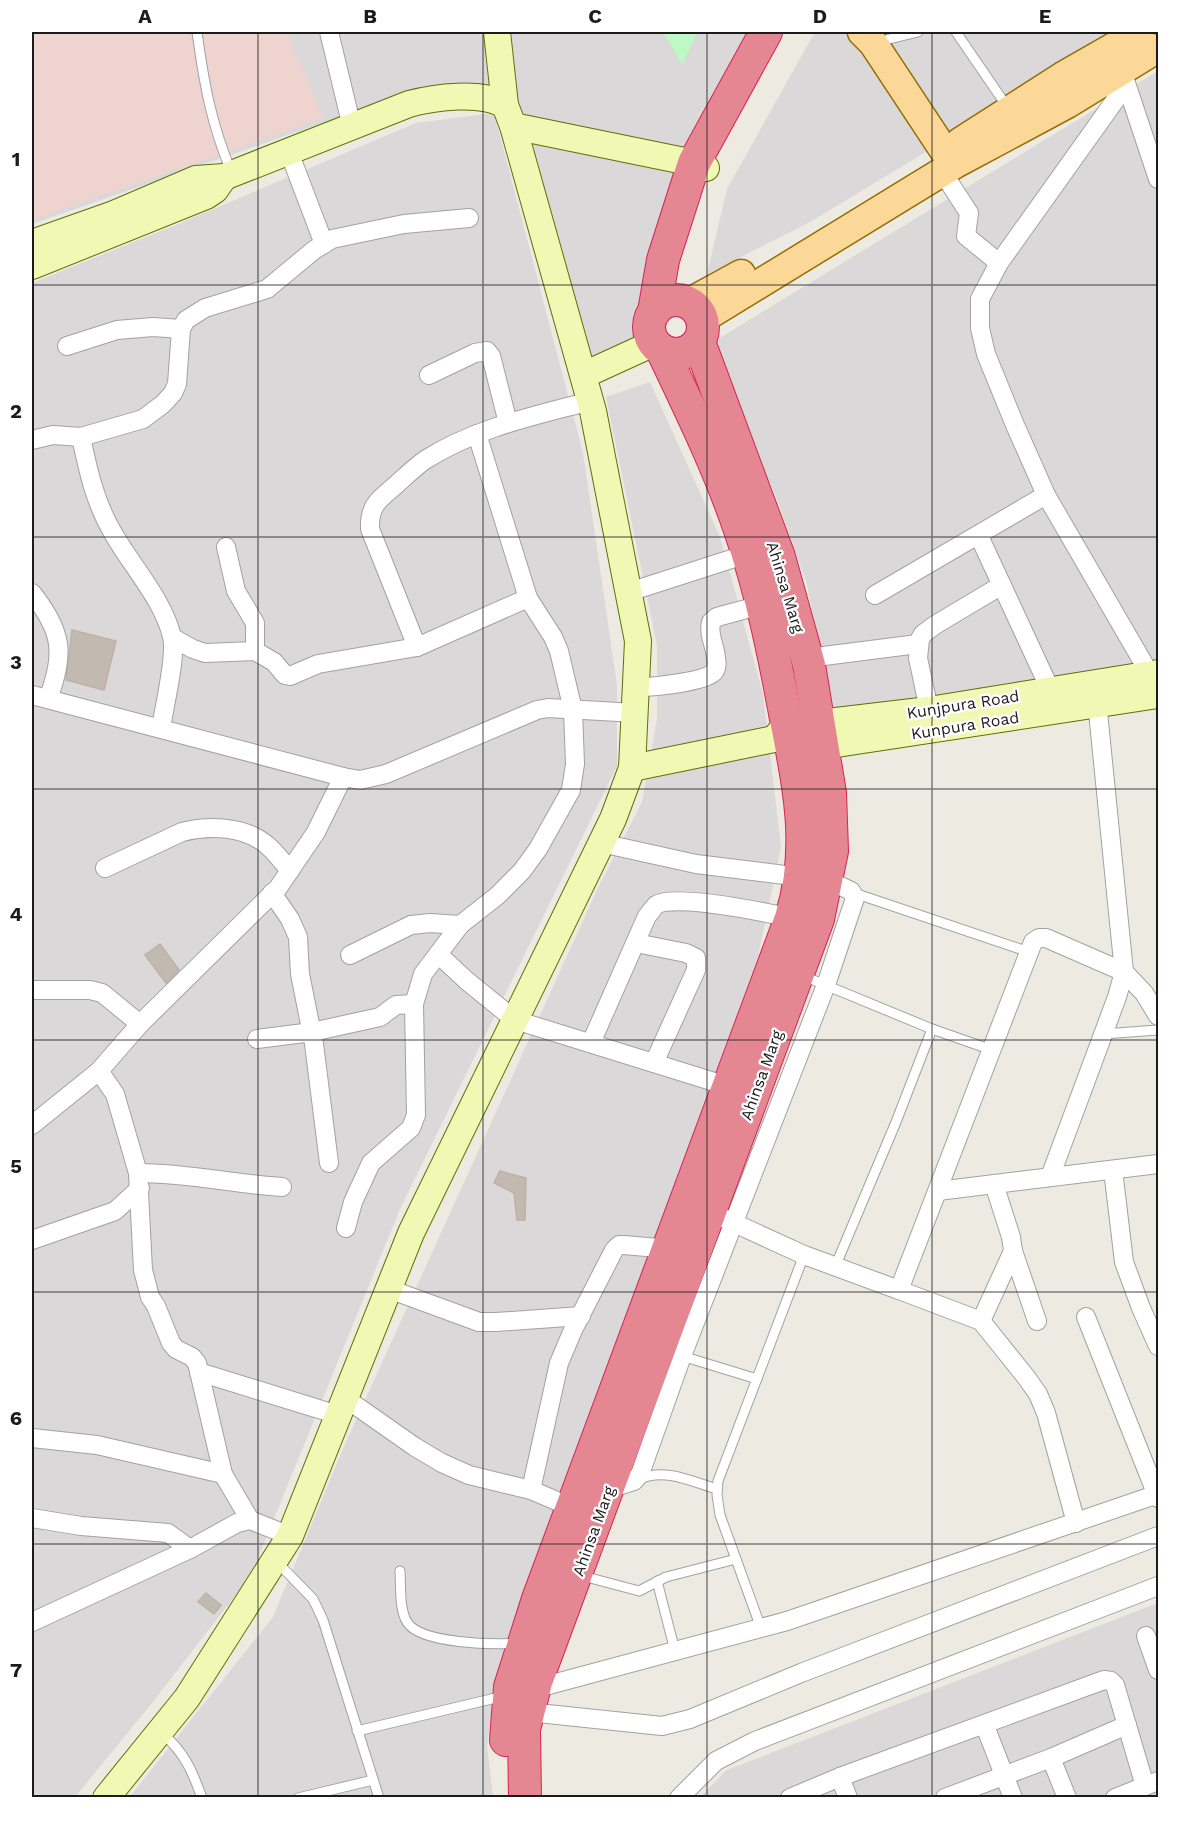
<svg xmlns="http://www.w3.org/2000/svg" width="1190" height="1829" font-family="'Work Sans',sans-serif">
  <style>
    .residential { fill: #dad8d8 }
    .commercial { fill: #efd3cf }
    .park { fill: #bcf9c5 }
    .building { fill: #c2b9b0; stroke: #bfb1a3; stroke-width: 1.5 }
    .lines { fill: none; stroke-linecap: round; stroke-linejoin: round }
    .lane-casing { stroke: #a2a2a2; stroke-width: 11 }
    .street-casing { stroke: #a2a2a2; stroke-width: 20 }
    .secondary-casing { stroke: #5d7005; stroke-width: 28 }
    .primary-casing { stroke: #936d00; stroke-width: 31 }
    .highway-casing { stroke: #d52453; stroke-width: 34 }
    .lane { stroke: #fff; stroke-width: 9 }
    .street { stroke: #fff; stroke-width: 18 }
    .secondary { stroke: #f0f9b3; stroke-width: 26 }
    .primary { stroke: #fbd898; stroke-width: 28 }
    .highway { stroke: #e58792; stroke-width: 32 }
    .grid { fill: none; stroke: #1b1b1b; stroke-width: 1.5; stroke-opacity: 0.55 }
    .labels { text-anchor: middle; stroke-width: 4.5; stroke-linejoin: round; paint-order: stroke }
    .street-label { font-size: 16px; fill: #1b1b1b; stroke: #fff }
    .neatline { fill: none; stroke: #1b1b1b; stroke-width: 2 }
    .grid-label { font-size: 20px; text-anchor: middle; font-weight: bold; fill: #1b1b1b }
  </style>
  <rect width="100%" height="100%" fill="#edeae1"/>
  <g class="residential">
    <polygon points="32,32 760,32 699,137 632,341 587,358 517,94 406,94 32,224"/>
    <polygon points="815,32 1125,32 810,222 707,274 727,189"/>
    <polygon points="1158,71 1158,664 832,718 807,584 775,494 708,345"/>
    <polygon points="494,113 583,453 617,685 617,766 400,1209 251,1575 152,1703 75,1797 32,1798 32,283 176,225 416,123"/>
    <polygon points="650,382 720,537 763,694 781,847 758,956 497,1675 487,1746 493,1797 129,1798 273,1617 345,1444 597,890 642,802 657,719 657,645 606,397"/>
    <polygon points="1158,1603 1158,1797 699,1798 727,1770"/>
  </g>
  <polygon class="commercial" points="32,32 287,32 323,118 32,220"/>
  <polygon class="park" points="663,32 698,32 682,64"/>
  <g class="building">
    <polygon points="72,630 116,641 104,690 66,680"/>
    <polygon points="160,944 179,970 166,983 145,955"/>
    <polygon points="500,1171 526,1178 525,1220 517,1220 514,1193 494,1183"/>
    <polygon points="206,1593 221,1605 214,1614 198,1602"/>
  </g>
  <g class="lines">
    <g class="lane-casing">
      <g id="lane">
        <path d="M197 32C204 83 211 123 231 171"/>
        <polyline points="956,32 1008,108"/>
        <polyline points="877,42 918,32"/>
        <polyline points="854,893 1029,952"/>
        <polyline points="801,975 932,1029 992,1050"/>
        <polyline points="1103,1034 1158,1030"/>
        <polyline points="835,1267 896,1122 932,1029"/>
        <polyline points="682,1356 757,1379"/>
        <path d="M639 1479C666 1468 690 1481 717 1489"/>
        <polyline points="276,1561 313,1599 323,1620 379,1798"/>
        <path d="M400 1571C401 1586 399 1609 407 1622 420 1644 495 1645 519 1643"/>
        <polyline points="579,1575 639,1591 666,1577 736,1559"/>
        <polyline points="657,1581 675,1651"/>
        <polyline points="761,1628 720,1515 717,1495 718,1481 804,1255"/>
        <polyline points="357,1731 504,1696"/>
        <path d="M162 1733C184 1752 192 1770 202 1798"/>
        <polyline points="298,1798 373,1780"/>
      </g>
    </g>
    <g class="street-casing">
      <g id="street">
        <polyline points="329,32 352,127"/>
        <polyline points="1124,77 1158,179"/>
        <polyline points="1126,85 999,263 980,299 980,328 986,354 1015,425 1046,495 1155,683"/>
        <polyline points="289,152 324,244"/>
        <polyline points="943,173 969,213 966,236 999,263"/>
        <polyline points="67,346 117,330 153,327 181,329"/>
        <polyline points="429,375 475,353 487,351 491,356 508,423"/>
        <path d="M81 437C88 470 95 503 113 533 131 565 164 601 172 637 177 655 164 707 161 728"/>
        <polyline points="32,440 53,435 81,437 143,419 163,404 173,393 177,384 181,329 186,320 205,308 267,289 314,250 332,239 404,224 469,218"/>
        <polyline points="979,536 1055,700"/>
        <polyline points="226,547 236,591 255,623 255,651"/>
        <polyline points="629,592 747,554"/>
        <path d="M32 593C63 632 65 654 48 699"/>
        <polyline points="875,595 1046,495"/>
        <polyline points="173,638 193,649 205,653 255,651 274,662 285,675 290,676 318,664 417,647 528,598"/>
        <path d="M417 647 370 529C369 504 380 499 397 484 406 476 415 467 425 460 475 428 534 416 590 401"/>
        <polyline points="808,658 918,644"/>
        <path d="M637 688C653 686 703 683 714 672 717 668 717 663 716 658 715 645 708 635 711 622L717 617 761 605"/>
        <polyline points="32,695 343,777 360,780 386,774 537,710 548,708 636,713"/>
        <polyline points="929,710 918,658 920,639 923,634 935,625 1002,585"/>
        <polyline points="601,843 696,864 801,877"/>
        <path d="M105 868 182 832C209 825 246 826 268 846 276 853 283 862 290 871"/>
        <polyline points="272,893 290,919 298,937 300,974 314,1044 329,1163"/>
        <polyline points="636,943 686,953 696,958 696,970 654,1063"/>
        <polyline points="438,954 467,981 515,1020 737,1089"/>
        <polyline points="350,955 411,925 430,923 460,925"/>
        <polyline points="32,990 90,990 102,993 140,1024"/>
        <polyline points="257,1039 312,1032 380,1017 396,1005 414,1004"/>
        <path d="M591 1043 647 916C650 913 653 908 656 905 673 893 768 913 791 918"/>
        <polyline points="99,1071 115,1094 138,1173 143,1270 150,1297 156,1306 171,1343 176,1349 192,1357 197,1363 223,1474 250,1520"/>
        <polyline points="32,1125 99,1071 140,1024 278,888 316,832 343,777"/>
        <polyline points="1113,1170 1124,1262 1141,1308 1158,1346"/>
        <path d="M138 1173C187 1173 234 1184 282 1187"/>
        <polyline points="1050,1177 1117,997 1124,972 1096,692"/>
        <polyline points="938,1191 1158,1164"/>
        <polyline points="710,1212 804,1255 899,1290 1033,942 1039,938 1046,938 1124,972 1144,993 1158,1016"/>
        <polyline points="346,1228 353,1202 371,1163 411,1128 416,1115 414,1004 423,974 460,925 497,896 522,871 538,849 571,790 575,764 573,710 559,651 553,637 528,598 477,434"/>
        <polyline points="32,1240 115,1211 140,1188"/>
        <polyline points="1013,1251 1037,1321"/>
        <polyline points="389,1289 479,1322 496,1322 581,1316"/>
        <polyline points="899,1290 981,1321 1026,1377 1038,1394 1046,1413 1076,1523"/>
        <polyline points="1086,1317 1158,1498"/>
        <polyline points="981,1321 1013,1251 1011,1237 994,1184"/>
        <polyline points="199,1372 338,1415"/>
        <polyline points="345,1398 415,1447 442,1463 469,1475 531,1490 573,1508"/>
        <polyline points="32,1438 97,1445 223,1474"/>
        <polyline points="531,1490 559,1363 573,1330 614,1250 619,1245 624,1245 669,1249"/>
        <polyline points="603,1491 634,1481 640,1474 682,1356 826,985 855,898 851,891 826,879"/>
        <polyline points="32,1518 81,1526 168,1533 190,1549"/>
        <polyline points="32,1622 190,1549 237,1523 250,1520 290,1536"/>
        <polyline points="1146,1636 1158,1670"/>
        <polyline points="530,1690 787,1621 1158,1494"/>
        <polyline points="519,1711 662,1726 690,1719 801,1673 1158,1536"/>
        <polyline points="985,1726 1013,1798"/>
        <polyline points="1051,1758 1067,1798"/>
        <polyline points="840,1777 848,1798"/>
        <polyline points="679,1798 716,1761 755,1741 1158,1586"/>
        <polyline points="790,1798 840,1777 1104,1680 1111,1681 1115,1685 1145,1786"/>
        <polyline points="945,1798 1051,1758 1127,1725"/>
        <polyline points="1115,1798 1158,1781"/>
      </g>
    </g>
    <g class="secondary-casing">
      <g id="secondary">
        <polyline points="513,126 694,163 706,168"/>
        <path d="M32 243 114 214 196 179 224 177 409 104C435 97 481 91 505 105"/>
        <polyline points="32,266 206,196 215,190 224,177"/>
        <polyline points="584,375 654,343"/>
        <polyline points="774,739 787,724 819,723 929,710 1158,673"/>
        <polyline points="804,749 1158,695"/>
        <polyline points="632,768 774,739"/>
        <polyline points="106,1798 187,1698 290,1536 411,1233 613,819 632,768 638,641 593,411 513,126 505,105 497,32"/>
      </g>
    </g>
    <g class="primary-casing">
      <g id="primary">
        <polyline points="862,32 873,43 945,152"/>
        <polyline points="960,142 1063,76 1140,32"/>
        <polyline points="688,303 741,274"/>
        <polyline points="702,319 955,164 1067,104 1158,48"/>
      </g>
    </g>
    <g class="highway-casing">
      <g id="highway">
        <circle cx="676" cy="327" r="27"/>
        <polyline points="654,312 663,260 694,163 766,32"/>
        <path d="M506 1740 510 1687 538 1599 791 918C812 849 800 793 787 724 775 659 762 593 740 530 719 468 690 409 662 350"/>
        <polyline points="525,1798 524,1729 536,1682 818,919 832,851 830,793 809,665 779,557 699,342"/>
      </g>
    </g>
    <use href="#lane" class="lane"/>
    <use href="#street" class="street"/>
    <use href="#secondary" class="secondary"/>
    <use href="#primary" class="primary"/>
    <use href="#highway" class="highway"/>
  </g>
  <path class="grid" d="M258 32V1798M483 32V1798M707 32V1798M932 32V1798M32 285H1158M32 537H1158M32 789H1158M32 1040H1158M32 1292H1158M32 1544H1158"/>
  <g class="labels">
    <g class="street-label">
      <text transform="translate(786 587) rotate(73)" y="6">Ahinsa Marg</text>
      <text transform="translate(963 704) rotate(-9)" y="6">Kunjpura Road</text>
      <text transform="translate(965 725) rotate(-9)" y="6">Kunpura Road</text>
      <text transform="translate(761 1075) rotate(-70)" y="6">Ahinsa Marg</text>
      <text transform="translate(593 1531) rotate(-70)" y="6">Ahinsa Marg</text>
    </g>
  </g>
  <rect width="1190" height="1829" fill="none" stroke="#ffffff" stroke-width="66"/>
  <rect x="33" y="33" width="1124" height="1763" class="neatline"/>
  <g class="grid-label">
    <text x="145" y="23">A</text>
    <text x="370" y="23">B</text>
    <text x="595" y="23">C</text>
    <text x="820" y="23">D</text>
    <text x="1045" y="23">E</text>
    <text x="16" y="166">1</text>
    <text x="16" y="418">2</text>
    <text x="16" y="669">3</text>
    <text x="16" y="921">4</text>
    <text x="16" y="1173">5</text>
    <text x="16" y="1425">6</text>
    <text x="16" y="1677">7</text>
  </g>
</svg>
